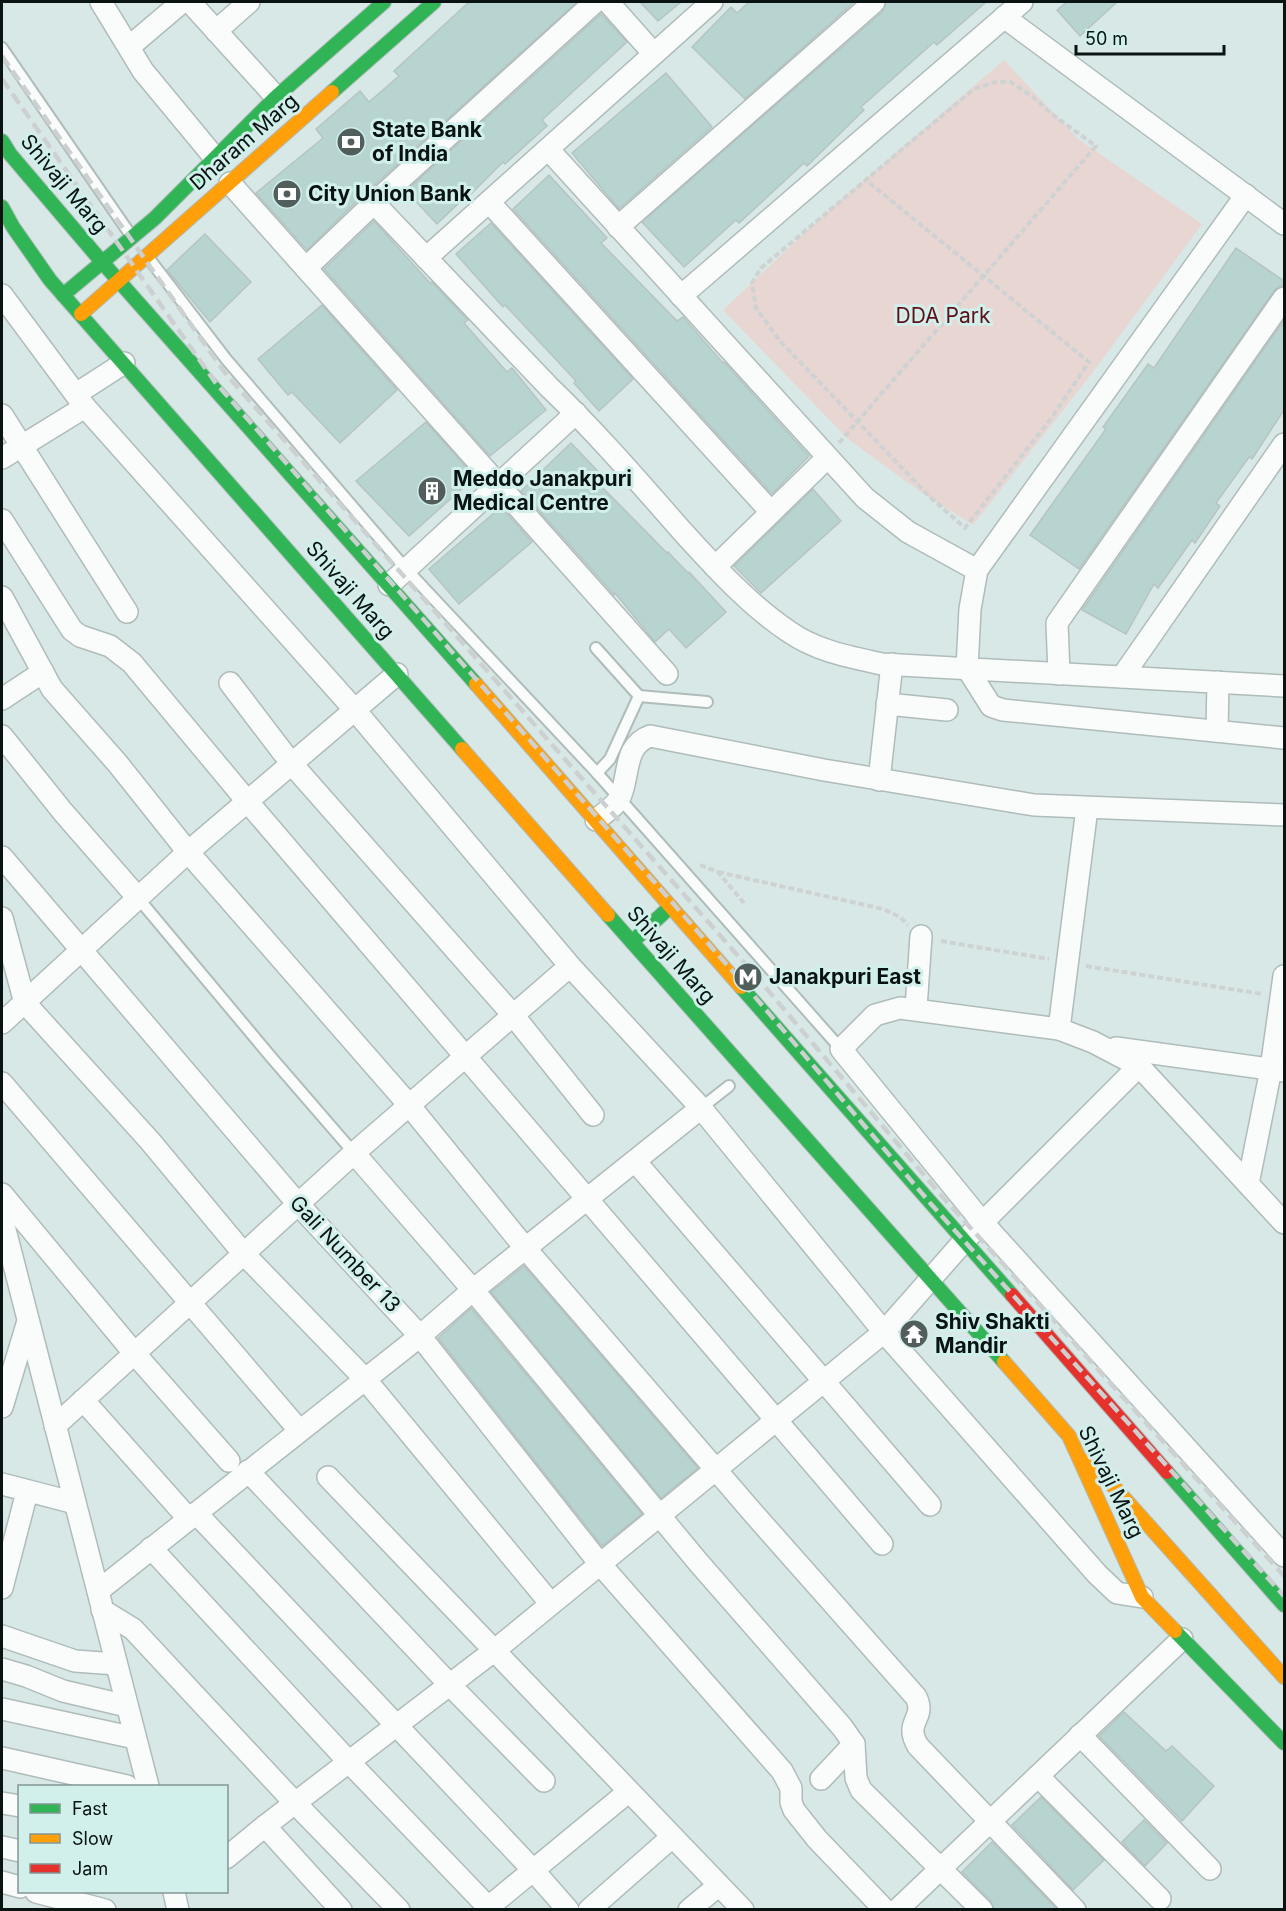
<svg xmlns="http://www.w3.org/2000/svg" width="1286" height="1911" font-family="Inter,sans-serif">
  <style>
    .green { fill: #e8d6d3 }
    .building { fill: #b7d4d1; stroke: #b6c4c2; stroke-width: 1.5 }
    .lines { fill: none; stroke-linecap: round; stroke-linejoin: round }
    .lane-casing { stroke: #afbcba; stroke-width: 14 }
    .street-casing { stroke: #afbcba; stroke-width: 24 }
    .fast-casing { stroke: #afbcba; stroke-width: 16 }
    .slow-casing { stroke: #afbcba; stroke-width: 16 }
    .jam-casing { stroke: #afbcba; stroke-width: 16 }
    .path { stroke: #ced2d2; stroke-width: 4; stroke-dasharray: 6 3; stroke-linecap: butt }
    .lane { stroke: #f9fcfb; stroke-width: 10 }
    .street { stroke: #f9fcfb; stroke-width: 21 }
    .fast { stroke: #30b455; stroke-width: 14 }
    .slow { stroke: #ff9f0a; stroke-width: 14 }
    .jam { stroke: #e5322d; stroke-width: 14 }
    .rail { stroke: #ccd0d0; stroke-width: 4.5; stroke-dasharray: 12 6; stroke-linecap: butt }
    .labels { text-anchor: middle; stroke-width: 6; stroke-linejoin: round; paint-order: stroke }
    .poi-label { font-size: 21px; font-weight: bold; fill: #091312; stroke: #d1efeb; text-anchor: start }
    .street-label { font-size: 21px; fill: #091312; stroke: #d1efeb }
    .park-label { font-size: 21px; fill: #5d1017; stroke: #d1efeb }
  </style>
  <rect width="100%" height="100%" fill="#d8e8e6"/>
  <polygon class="green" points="1004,60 1078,139 1202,224 1090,376 973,525 922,493 848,439 723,310 826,213"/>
  <g class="building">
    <polygon points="469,2 577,2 358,200 307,250 256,193 323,138 316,129 360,91 369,102 399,76 394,71"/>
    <polygon points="640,2 681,2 658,21"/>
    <polygon points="749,2 852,2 853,3 745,99 692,47 731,7 737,13"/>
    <polygon points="886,2 986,2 937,45 934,42 861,107 864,110 807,166 804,163 739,223 736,220 684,267 642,222 882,12"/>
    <polygon points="1067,2 1117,2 1080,36 1057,10"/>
    <polygon points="601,14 627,42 542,120 547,126 505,164 503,162 462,203 460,202 437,224 406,191"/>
    <polygon points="666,73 712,127 619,209 572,153"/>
    <polygon points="549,175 607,238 601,243 677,321 683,317 723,363 724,362 809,456 772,494 513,209"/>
    <polygon points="374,221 431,284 432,282 465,317 468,320 464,323 507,372 512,368 546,410 490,456 324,269"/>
    <polygon points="491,223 633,379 599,411 574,383 576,381 505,305 503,307 456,254"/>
    <polygon points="205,234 251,282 210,322 167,270"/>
    <polygon points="1236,248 1284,281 1284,285 1278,287 1274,291 1079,569 1030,535 1106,429 1103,427 1148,364 1154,368"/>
    <polygon points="322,305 397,390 340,443 292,392 288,395 258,359"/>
    <polygon points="1284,320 1284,410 1252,459 1249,457 1216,503 1220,506 1195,543 1192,540 1158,588 1154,584 1126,634 1082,610"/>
    <polygon points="426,422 475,477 409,536 356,481"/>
    <polygon points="571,443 608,482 602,487 667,553 668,552 688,573 689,572 726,612 686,648 669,629 655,642 615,593 614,595 610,590 521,491"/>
    <polygon points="813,489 841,521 761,593 734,566"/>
    <polygon points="501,507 532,542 459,604 429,569"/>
    <polygon points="524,1266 698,1468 661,1498 491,1292"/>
    <polygon points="471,1308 642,1514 602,1546 438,1338"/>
    <polygon points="1124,1712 1166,1751 1172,1746 1214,1786 1182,1821 1099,1736"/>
    <polygon points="1041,1797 1104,1860 1073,1890 1012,1825"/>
    <polygon points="1144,1820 1167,1843 1145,1866 1122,1842"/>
    <polygon points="992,1842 1056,1908 1055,1910 994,1910 991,1901 962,1872"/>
  </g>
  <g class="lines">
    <g class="lane-casing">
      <g id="lane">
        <polyline points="2,48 132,237"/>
        <polyline points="147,256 226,359 406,569 597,773 841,1049"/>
        <polyline points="596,648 639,696 610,759 597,773"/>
        <polyline points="639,696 707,702"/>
        <polyline points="138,898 271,1057 354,1153"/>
        <polyline points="701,1108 729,1086"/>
      </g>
    </g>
    <g class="street-casing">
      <g id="street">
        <polyline points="101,2 143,71 215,158"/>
        <polyline points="190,2 276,97"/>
        <polyline points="608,2 654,54"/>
        <polyline points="1004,17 1284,224"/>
        <polyline points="216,31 249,2"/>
        <polyline points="129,47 182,2"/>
        <polyline points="548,149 865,498 908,532 977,570"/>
        <polyline points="230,183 667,674"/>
        <polyline points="1246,195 977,570 970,609 967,668 991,706 1003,710 1284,738"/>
        <polyline points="489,202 771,512"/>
        <path d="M374 203 549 387C596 432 639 482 682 531 715 567 748 604 788 631 816 651 850 657 882 664L1284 686"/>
        <polyline points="618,227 874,2"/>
        <polyline points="426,258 712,2"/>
        <polyline points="306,268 374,203 595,2"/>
        <polyline points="2,295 85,407 354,709 570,966 701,1108 884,1332 1097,1574 1117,1593 1142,1597"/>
        <polyline points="681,296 1022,2"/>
        <polyline points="76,394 124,363"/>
        <polyline points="2,415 127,612"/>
        <polyline points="2,458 85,407"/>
        <polyline points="2,520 72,630 80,636 110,646 132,663 247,801 882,1544"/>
        <polyline points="715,567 827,458"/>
        <polyline points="389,585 576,413"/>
        <path d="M2 597 52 689 118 764 188 852 409 1105 526 1249 754 1514 916 1697C927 1719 903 1721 918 1746L1075 1910"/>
        <polyline points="1059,674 1057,623 1284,298"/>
        <polyline points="1122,677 1284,444"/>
        <polyline points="230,683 291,763 513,1015 593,1115"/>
        <polyline points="2,699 43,672"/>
        <polyline points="887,704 947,710"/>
        <polyline points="1217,731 1218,682"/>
        <polyline points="2,736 63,812 138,898"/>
        <polyline points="879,780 892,664"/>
        <path d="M596 820C603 814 616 806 620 797 630 775 623 746 650 736L824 770 1034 805 1284 815"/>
        <polyline points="2,857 298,1204 420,1336 600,1564 782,1771 791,1788 791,1802 794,1810 817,1839 885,1910"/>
        <polyline points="2,918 25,1003 150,1141 244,1254 365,1379 551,1604"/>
        <polyline points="916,1008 921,936"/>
        <polyline points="2,1023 188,852 397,674"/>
        <polyline points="1059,1029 1087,808"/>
        <polyline points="1116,1048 1284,1071"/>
        <polyline points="2,1083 299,1430"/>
        <polyline points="354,1153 473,1290 698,1562 842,1727 854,1744 856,1778 861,1790 982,1910"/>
        <polyline points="635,1161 930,1505"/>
        <polyline points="1248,1184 1271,1069 1284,976"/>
        <polyline points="2,1194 135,1354 229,1461"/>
        <polyline points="2,1218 148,1786"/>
        <polyline points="1284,1223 1139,1066 1093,1042 1059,1029 900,1008 875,1015 841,1049 983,1223 1284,1556"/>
        <polyline points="83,1400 188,1518"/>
        <polyline points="2,1407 28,1321"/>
        <polyline points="55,1426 354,1153 570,966"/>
        <polyline points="248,1471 450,1685 544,1781"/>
        <polyline points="328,1477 743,1910"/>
        <polyline points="2,1484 75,1503"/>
        <polyline points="196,1513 533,1870 568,1910"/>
        <polyline points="151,1548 349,1762 488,1907"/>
        <polyline points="2,1588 27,1492"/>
        <polyline points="98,1591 420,1336 473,1290 701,1108"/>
        <polyline points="102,1610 133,1629 295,1803 399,1910"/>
        <polyline points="2,1636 75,1661 116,1664"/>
        <polyline points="2,1669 26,1676 63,1691 127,1706"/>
        <polyline points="2,1709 135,1738"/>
        <polyline points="1080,1735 1210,1869"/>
        <polyline points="2,1758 127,1786"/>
        <polyline points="1038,1776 1160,1899"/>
        <polyline points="821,1779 854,1744"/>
        <polyline points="2,1803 20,1806"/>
        <polyline points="265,1826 341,1910"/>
        <polyline points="2,1847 20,1851"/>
        <polyline points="226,1858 265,1826 495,1650 884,1332 965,1240 1139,1066"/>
        <polyline points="2,1882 20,1887"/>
        <polyline points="36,1892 105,1910"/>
        <polyline points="174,1892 178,1910"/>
        <polyline points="485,1910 628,1792"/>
        <polyline points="589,1910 672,1837"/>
        <polyline points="689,1910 719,1885"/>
        <polyline points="897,1910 1182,1639"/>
      </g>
    </g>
    <g class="fast-casing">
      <g id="fast">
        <polyline points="332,92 434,2"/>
        <polyline points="2,141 10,154 102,262 476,684"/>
        <polyline points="2,207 13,227 50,280 462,749"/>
        <polyline points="63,295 155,218 276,97 384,2"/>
        <polyline points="608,915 1004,1362"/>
        <polyline points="632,942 670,907"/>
        <polyline points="741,987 1012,1295"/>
        <polyline points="1167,1472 1284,1605"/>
        <polyline points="1175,1631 1284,1743"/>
      </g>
    </g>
    <g class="slow-casing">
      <g id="slow">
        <polyline points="81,314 332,92"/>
        <polyline points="476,684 741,987"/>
        <polyline points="462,749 608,915"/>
        <polyline points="1004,1362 1069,1436 1142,1597 1175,1631"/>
        <polyline points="1090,1460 1284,1677"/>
      </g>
    </g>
    <g class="jam-casing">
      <polyline id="jam" points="1012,1295 1167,1472"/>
    </g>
    <g class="path">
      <polyline points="839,443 857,422 1096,146 1053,115 1033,97 1011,82 996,82 974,89 761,268 752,283 756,308 780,341 929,496 965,528 1052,417 1089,362 866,180"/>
      <polyline points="700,865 718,872 744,903"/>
      <polyline points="718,872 883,909 900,917 908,925"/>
      <polyline points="941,941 1049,959"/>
      <polyline points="1086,966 1262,994"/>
    </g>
    <use href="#lane" class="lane"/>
    <use href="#street" class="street"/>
    <use href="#fast" class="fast"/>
    <use href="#slow" class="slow"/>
    <use href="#jam" class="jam"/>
    <g class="rail">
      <polyline points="2,56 225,373 761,982 941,1195 1284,1576"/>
      <polyline points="2,79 215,382 750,991 931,1204 1284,1596"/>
    </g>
  </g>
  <defs>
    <g id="bank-disc" transform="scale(1.5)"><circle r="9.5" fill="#515e5c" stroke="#d1efeb"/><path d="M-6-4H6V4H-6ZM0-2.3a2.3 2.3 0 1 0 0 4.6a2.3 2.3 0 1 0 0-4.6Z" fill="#fff"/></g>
    <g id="building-disc" transform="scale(1.5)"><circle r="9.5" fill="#515e5c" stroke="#d1efeb"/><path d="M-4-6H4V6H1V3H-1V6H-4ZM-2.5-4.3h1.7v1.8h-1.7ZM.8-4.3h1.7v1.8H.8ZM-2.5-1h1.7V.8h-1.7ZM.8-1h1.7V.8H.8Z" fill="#fff"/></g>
    <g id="metro-disc" transform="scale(1.5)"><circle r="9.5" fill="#515e5c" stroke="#d1efeb"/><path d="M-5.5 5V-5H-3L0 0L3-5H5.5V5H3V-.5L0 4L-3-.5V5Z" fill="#fff"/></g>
    <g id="temple-disc" transform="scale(1.5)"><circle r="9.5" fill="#515e5c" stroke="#d1efeb"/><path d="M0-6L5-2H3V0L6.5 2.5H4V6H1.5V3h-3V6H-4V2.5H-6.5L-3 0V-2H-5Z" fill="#fff"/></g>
  </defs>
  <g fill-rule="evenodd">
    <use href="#bank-disc" x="351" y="142"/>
    <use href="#bank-disc" x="287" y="194"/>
    <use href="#building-disc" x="432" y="491"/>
    <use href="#metro-disc" x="748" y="977"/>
    <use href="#temple-disc" x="914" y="1334"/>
  </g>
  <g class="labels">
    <g class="poi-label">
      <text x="372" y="137">State Bank<tspan x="372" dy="24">of India</tspan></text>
      <text x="308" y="201">City Union Bank</text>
      <text x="453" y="486">Meddo Janakpuri<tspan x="453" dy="24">Medical Centre</tspan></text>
      <text x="769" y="984">Janakpuri East</text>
      <text x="935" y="1329">Shiv Shakti<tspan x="935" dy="24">Mandir</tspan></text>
    </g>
    <g class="street-label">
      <text transform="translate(244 142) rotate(-41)" y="7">Dharam Marg</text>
      <text transform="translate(64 184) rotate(50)" y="7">Shivaji Marg</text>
      <text transform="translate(350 590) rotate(49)" y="7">Shivaji Marg</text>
      <text transform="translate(671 955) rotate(49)" y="7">Shivaji Marg</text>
      <text transform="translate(345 1254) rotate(47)" y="7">Gali Number 13</text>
      <text transform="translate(1111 1482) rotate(64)" y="7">Shivaji Marg</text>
    </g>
    <g class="park-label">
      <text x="943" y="323">DDA Park</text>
    </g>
  </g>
  <rect width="1286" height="1911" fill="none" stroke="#091312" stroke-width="6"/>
  <rect x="18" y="1785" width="210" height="108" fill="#d1efeb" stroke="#819794" stroke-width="1.5"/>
  <rect x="30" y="1804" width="30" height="9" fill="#30b455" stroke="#819794" stroke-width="1.5"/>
  <text x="72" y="1815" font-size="18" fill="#091312">Fast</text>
  <rect x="30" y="1834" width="30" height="9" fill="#ff9f0a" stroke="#819794" stroke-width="1.5"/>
  <text x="72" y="1845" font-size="18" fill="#091312">Slow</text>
  <rect x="30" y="1864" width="30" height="9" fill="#e5322d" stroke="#819794" stroke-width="1.5"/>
  <text x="72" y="1875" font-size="18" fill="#091312">Jam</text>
  <path d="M1076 45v9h148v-9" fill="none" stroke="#091312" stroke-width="3"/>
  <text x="1085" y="45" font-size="18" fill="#091312" stroke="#d1efeb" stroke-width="4.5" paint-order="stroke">50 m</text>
</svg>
